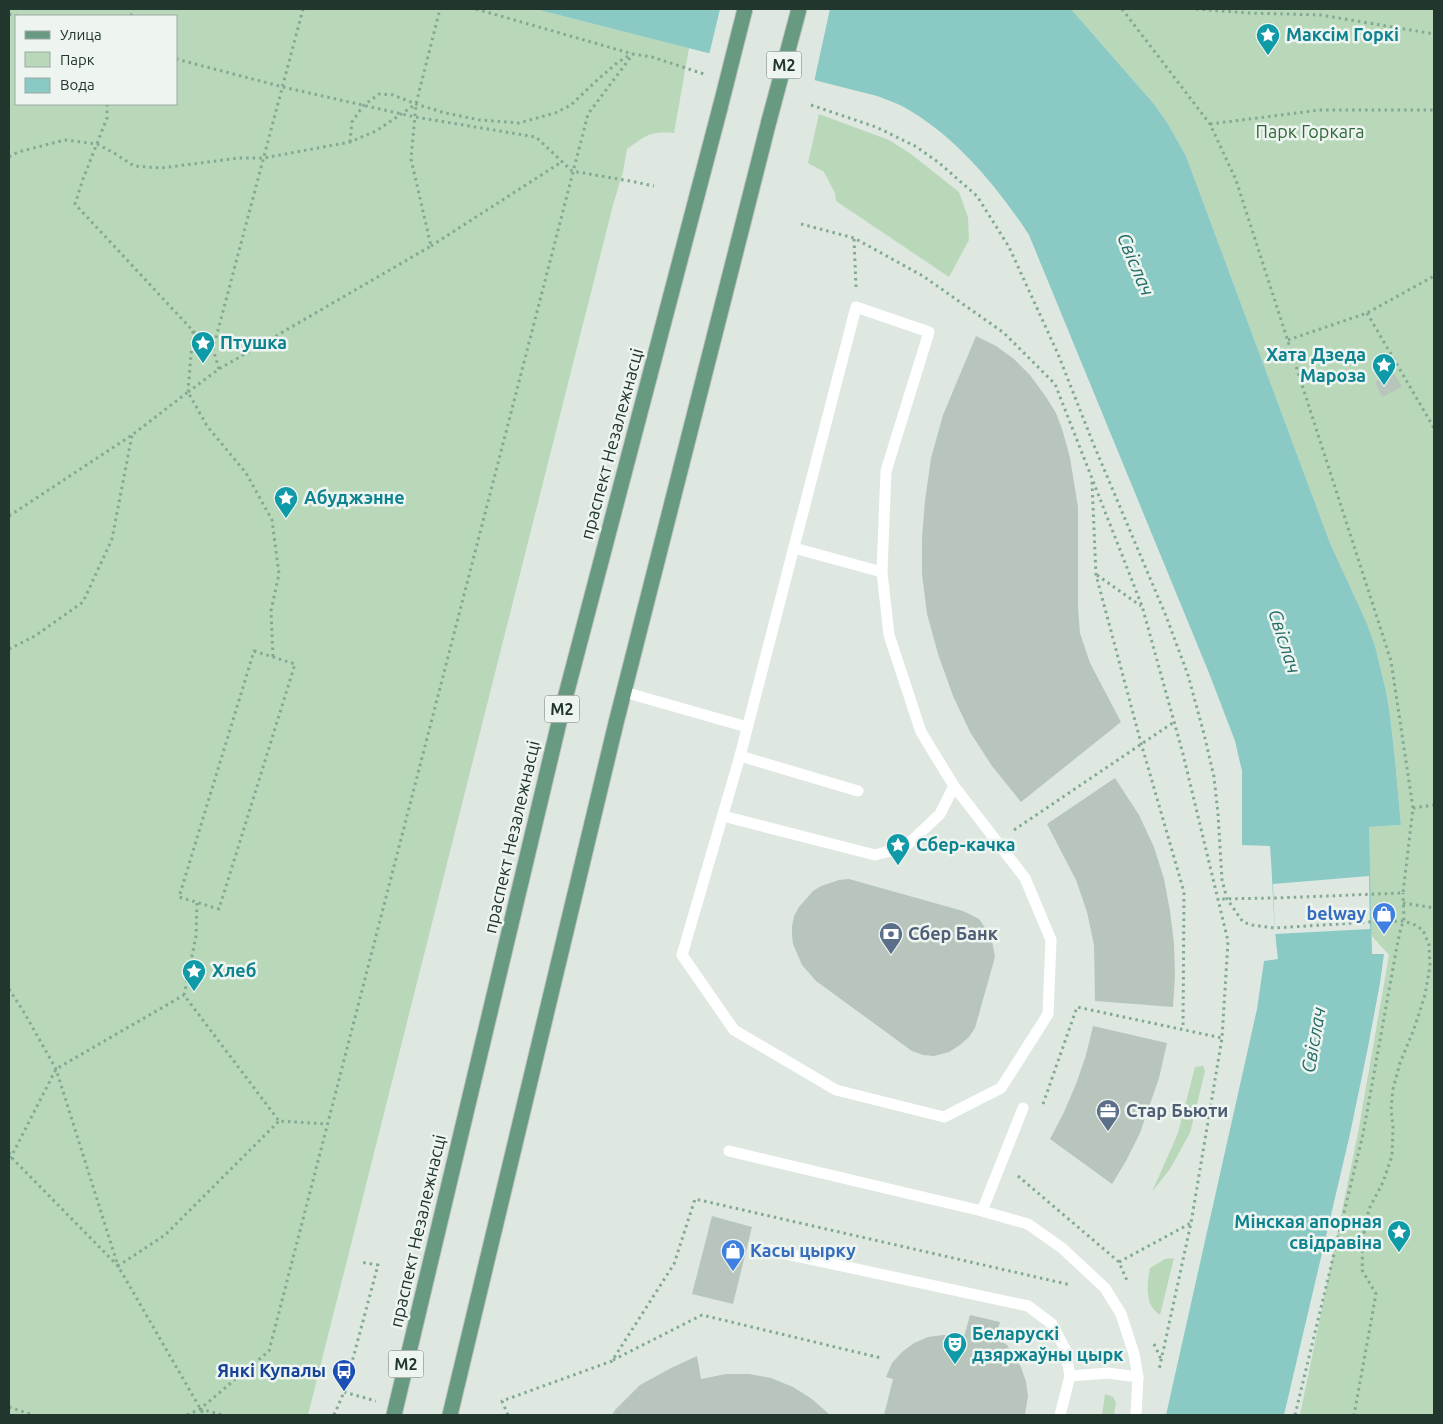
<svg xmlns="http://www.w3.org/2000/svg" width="1443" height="1424" font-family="Ubuntu,sans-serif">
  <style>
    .green { fill: #b9d8ba; fill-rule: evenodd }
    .water { fill: #8bc9c5 }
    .pier { fill: #dee8e1 }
    .building { fill: #b7c5bd }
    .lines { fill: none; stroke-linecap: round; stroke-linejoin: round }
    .primary-casing { stroke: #bcc3c0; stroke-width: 17 }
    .path { stroke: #82a994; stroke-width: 3; stroke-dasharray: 2.5 4; stroke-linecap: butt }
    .service { stroke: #fff; stroke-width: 11 }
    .primary { stroke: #679a81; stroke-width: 15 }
    .primary-bridge-casing { stroke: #bcc3c0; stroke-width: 17; stroke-linecap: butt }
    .primary-bridge { stroke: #679a81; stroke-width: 15 }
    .labels { text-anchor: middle; stroke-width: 5; stroke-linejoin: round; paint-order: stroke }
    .shield { fill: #eef5f0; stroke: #5e6f67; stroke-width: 1 }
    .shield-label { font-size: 16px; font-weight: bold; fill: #21362c }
    .culture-label { font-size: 18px; font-weight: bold; fill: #0d838f; stroke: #eef5f0; text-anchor: start }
    .park-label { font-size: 18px; fill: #306939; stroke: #eef5f0 }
    .street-label { font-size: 18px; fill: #21362c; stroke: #eef5f0 }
    .shop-label { font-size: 18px; font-weight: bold; fill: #366cbe; stroke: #eef5f0; text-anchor: end }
    .service-label { font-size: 18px; font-weight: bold; fill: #4e5e75; stroke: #eef5f0; text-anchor: start }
    .transit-label { font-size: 18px; font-weight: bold; fill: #164399; stroke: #eef5f0; text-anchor: end }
    .water-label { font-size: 19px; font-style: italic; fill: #226b67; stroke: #eef5f0 }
  </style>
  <rect width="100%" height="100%" fill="#dee8e1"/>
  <g class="green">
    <path d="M9 9H535L689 48 674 133C649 131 646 136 627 149L623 172 613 205 308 1415H9ZM16 16H176V104H16Z"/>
    <polygon points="1071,9 1434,9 1434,1415 1300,1415 1358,1133 1389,955 1370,934 1369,827 1401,825 1395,759 1390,715 1386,691 1375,646 1367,625 1330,543 1186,156 1168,124 1154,104"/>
    <polygon points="819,114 889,140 911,154 959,192 968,217 969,240 949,277 836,201 835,193 824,172 808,163"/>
    <polygon points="1203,1066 1205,1071 1190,1133 1170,1169 1152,1192 1178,1133 1195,1067"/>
    <path d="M1174 1258 1160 1315C1144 1305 1147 1284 1150 1268L1165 1259Z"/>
    <polygon points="1105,1394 1113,1397 1116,1403 1114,1415 1102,1415"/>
  </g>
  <path class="water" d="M535 9H1071L1154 104 1168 124 1186 156 1330 543 1367 624 1375 646 1386 691 1390 715 1395 759 1401 825 1369 827 1372 954H1384L1380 983 1368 1047 1350 1134 1284 1415H1166L1257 1009 1264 961 1278 959C1273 922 1273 883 1270 846L1242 845V771L1235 741 1209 673 1029 235C997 186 954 134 902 106 894 102 885 99 877 96Z"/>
  <g class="pier">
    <polygon points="720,9 830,9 814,82 709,55"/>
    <polygon points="1369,876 1370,929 1275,934 1273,884"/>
  </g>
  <g class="building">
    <polygon points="976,336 996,346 1014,359 1030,375 1046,397 1056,413 1063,432 1070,458 1078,507 1078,607 1080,633 1090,663 1121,722 1021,802 992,766 970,732 953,696 938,654 927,614 922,574 922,538 925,501 931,458 943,415"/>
    <polygon points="1394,373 1402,387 1382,397 1375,382"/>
    <polygon points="1115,778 1139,815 1154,847 1164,879 1170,911 1174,943 1175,976 1173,1007 1095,1001 1094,945 1087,912 1076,880 1047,824"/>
    <polygon points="849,879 963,911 979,919 991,936 995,957 975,1028 969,1037 960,1045 949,1052 934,1056 923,1055 912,1051 816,981 802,965 793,944 792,935 792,926 794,916 799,907 813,891 821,886 839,880"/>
    <polygon points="1093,1026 1167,1043 1159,1078 1140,1133 1126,1161 1112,1184 1050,1139 1064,1112 1076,1084 1086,1055"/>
    <polygon points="712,1216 752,1227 733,1304 692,1294"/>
    <polygon points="970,1315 1000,1322 996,1337 1007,1345 1021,1367 1026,1382 1028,1396 1025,1415 884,1415 893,1379 886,1377 892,1363 902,1352 914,1343 928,1337 943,1335 964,1337"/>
    <polygon points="697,1356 701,1379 726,1374 749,1374 771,1378 793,1387 812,1399 830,1415 612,1415 615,1410 640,1385 671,1368"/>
  </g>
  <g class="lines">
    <g class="primary-casing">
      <g id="primary">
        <polyline points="394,1415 562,710 720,108"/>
        <polyline points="450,1415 616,723 769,121"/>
      </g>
    </g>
    <g class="path">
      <polyline points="476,9 633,54 652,57 704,74"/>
      <polyline points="1122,9 1210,124 1236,180 1391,661 1413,808 1403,893 1274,898 1218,899"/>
      <polyline points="1196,9 1249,13 1321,15 1434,34"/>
      <polyline points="9,14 17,16"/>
      <polyline points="131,16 133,9"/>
      <polyline points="176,59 283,87 415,117 536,137 572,171 630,181 654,186"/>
      <polyline points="107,104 107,118 83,179 75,204 193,331 188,391"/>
      <polyline points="811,105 876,127 915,146 938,162 977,196 1009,247 1058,354 1093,443 1166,616 1188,675 1204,734 1214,777 1218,814 1222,880 1227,899 1243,922 1252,925 1274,928 1370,922 1404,921 1415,925 1423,930 1429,945 1430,966 1425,995 1414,1029 1400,1063 1393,1089 1391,1110 1393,1127 1392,1156 1383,1182 1369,1209 1363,1238 1362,1270 1376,1294 1354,1415"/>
      <polyline points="1210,124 1320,110 1434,110"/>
      <polyline points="350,142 352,122 363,106 379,94 393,95 416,104 445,113 480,120 519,123 555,113 571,105 595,82 618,62 630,55"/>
      <polyline points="9,157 18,152 65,140 97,144 114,153 134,166 161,168 239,158 264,158 350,142 376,131 416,104"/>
      <polyline points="801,224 854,238 923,276 1004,333 1055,384 1142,606 1183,754 1228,941 1222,1038 1191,1223 1159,1370"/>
      <polyline points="854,239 856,287"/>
      <polyline points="431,246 563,161"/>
      <polyline points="1367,313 1434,428"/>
      <polyline points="193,331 213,349"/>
      <polyline points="1288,340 1367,313 1434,276"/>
      <polyline points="219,369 213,349 303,9"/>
      <polyline points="188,392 219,369 431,246 411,159 416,104 440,9"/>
      <polyline points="1092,482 1096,575 1141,743 1184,892 1183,1029"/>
      <polyline points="9,516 132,435 188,392 207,426 246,473 272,520 279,574 271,611 273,657"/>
      <polyline points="1097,575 1141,606"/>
      <polyline points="9,649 35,636 83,602 112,539 132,435"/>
      <polygon points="254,651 295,664 219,909 179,897"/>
      <polyline points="1413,808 1434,805"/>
      <polyline points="1014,830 1174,722"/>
      <polyline points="197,903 196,936 184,995 279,1121 327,1124"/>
      <polyline points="1403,903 1434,908"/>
      <polyline points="9,989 25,1014 56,1069 118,1266 165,1235 279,1121"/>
      <polyline points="1043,1104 1077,1007 1222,1038"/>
      <polyline points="9,1152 11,1157 118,1266 204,1415"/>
      <polyline points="9,1157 11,1157 56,1069 184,995"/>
      <polyline points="1018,1176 1119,1262 1128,1283"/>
      <polyline points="1119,1262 1191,1223"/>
      <polyline points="1154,1344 1161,1359"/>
      <polyline points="613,1360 702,1315 881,1358"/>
      <polyline points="344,1392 376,1401"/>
      <polyline points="9,1407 33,1415"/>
      <polyline points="200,1409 223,1415"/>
      <polyline points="187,1415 200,1409 269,1351 588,114 633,54"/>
      <polyline points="334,1415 344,1392 378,1265 360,1262"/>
      <polyline points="508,1415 502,1401 612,1361 674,1264 695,1199 1071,1285"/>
      <polyline points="1295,1415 1363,1134 1397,946 1401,927 1404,921 1403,893"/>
    </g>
    <g class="service">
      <polyline points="794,548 882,572"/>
      <polyline points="624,692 747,727"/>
      <polyline points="740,756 858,791"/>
      <polyline points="723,816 875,855 905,847 940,814 954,786 921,732 889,635 882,572 886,471 929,332 856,307 740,756 682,955 734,1030 836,1090 944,1117 1001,1088 1048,1014 1051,940 1025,878 954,786"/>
      <polyline points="729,1151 982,1211 1028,1224 1062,1248 1105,1288 1121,1314 1134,1354 1138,1377 1136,1415"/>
      <polyline points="982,1211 1023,1108"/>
      <polyline points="768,1250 1028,1306 1052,1324 1065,1349 1070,1376 1060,1415"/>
      <polyline points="1070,1376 1108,1373 1138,1377"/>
    </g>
    <use href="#primary" class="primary"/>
    <g class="primary-bridge-casing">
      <g id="primary-bridge">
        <polyline points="720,108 745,9"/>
        <polyline points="769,121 799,9"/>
      </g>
    </g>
    <use href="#primary-bridge" class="primary-bridge"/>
  </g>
  <defs>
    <g id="sight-pin" transform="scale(1.25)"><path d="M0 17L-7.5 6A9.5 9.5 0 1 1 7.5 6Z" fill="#0f9aa8" stroke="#eef5f0"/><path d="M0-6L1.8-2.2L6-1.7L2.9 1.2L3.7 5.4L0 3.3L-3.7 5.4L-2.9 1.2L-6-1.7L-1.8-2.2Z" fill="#fff"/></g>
    <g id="shop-pin" transform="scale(1.25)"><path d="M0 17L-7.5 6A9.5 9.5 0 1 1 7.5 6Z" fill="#3f7fe0" stroke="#eef5f0"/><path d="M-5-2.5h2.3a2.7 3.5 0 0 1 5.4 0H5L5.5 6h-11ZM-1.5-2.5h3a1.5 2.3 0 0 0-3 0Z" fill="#fff"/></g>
    <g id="bank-pin" transform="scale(1.25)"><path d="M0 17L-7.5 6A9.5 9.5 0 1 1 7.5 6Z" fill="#5c6f8a" stroke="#eef5f0"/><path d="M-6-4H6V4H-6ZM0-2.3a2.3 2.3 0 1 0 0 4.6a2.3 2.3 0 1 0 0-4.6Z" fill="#fff"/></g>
    <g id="office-pin" transform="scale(1.25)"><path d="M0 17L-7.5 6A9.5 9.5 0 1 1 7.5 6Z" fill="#5c6f8a" stroke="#eef5f0"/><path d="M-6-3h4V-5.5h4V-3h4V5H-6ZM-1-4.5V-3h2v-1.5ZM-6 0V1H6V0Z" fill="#fff"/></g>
    <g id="theatre-pin" transform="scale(1.25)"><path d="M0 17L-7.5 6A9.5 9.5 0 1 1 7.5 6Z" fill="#0f9aa8" stroke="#eef5f0"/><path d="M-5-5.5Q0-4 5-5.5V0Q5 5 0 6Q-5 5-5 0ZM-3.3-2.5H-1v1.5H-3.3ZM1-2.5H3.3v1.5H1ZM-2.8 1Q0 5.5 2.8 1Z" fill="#fff"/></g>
    <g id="bus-pin" transform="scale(1.25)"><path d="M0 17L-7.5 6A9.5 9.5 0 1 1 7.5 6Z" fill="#1a4fb4" stroke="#eef5f0"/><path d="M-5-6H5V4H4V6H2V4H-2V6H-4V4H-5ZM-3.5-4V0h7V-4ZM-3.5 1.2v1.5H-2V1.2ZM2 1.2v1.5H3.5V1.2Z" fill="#fff"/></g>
  </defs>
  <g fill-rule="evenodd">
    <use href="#sight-pin" x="1268" y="35"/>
    <use href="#sight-pin" x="203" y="343"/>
    <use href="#sight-pin" x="1384" y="365"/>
    <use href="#sight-pin" x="286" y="498"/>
    <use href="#sight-pin" x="898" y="845"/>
    <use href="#shop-pin" x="1384" y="914"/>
    <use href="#bank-pin" x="891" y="934"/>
    <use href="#sight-pin" x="194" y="971"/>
    <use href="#office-pin" x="1108" y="1111"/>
    <use href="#sight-pin" x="1399" y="1232"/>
    <use href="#shop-pin" x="733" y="1251"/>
    <use href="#theatre-pin" x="955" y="1344"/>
    <use href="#bus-pin" x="344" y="1371"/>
  </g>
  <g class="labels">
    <g class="shield">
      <rect x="766.5" y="51.5" width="35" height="27" rx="4"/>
      <rect x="544.5" y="695.5" width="35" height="27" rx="4"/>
      <rect x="388.5" y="1350.5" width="35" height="27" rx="4"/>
    </g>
    <g class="shield-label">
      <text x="784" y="71">М2</text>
      <text x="562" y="715">М2</text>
      <text x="406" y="1370">М2</text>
    </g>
    <g class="culture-label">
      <text x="1286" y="41">Максім Горкі</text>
      <text x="220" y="349">Птушка</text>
      <text x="1366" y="361" text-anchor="end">Хата Дзеда<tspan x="1366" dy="21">Мароза</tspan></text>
      <text x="304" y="504">Абуджэнне</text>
      <text x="916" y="851">Сбер-качка</text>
      <text x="212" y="977">Хлеб</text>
      <text x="1382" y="1228" text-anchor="end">Мінская апорная<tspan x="1382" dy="21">свідравіна</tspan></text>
      <text x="972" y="1340">Беларускі<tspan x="972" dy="21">дзяржаўны цырк</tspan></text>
    </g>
    <g class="park-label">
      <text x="1310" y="138">Парк Горкага</text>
    </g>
    <g class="street-label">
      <text transform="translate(612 444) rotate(-75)" y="6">праспект Незалежнасці</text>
      <text transform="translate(512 837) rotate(-77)" y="6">праспект Незалежнасці</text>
      <text transform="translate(418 1231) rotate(-77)" y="6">праспект Незалежнасці</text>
    </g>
    <g class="shop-label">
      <text x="1366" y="920">belway</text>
      <text x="750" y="1257" text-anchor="start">Касы цырку</text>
    </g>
    <g class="service-label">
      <text x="908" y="940">Сбер Банк</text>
      <text x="1126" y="1117">Стар Бьюти</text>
    </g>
    <g class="transit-label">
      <text x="326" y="1377">Янкі Купалы</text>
    </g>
    <g class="water-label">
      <text transform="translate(1136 264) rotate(67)" y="7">Свіслач</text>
      <text transform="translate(1285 641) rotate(72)" y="7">Свіслач</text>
      <text transform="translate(1313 1040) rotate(-80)" y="7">Свіслач</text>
    </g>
  </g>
  <rect width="1443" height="1424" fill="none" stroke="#21362c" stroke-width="20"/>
  <rect x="15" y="15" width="162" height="90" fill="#eef5f0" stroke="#9ca9a2"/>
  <rect x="25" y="31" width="25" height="8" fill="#679a81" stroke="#9ca9a2"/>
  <text x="60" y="40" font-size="15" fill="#21362c">Улица</text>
  <rect x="25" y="52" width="25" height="15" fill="#b9d8ba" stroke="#9ca9a2"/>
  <text x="60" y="65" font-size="15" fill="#21362c">Парк</text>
  <rect x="25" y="78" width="25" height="15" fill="#8bc9c5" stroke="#9ca9a2"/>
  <text x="60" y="90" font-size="15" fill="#21362c">Вода</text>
</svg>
